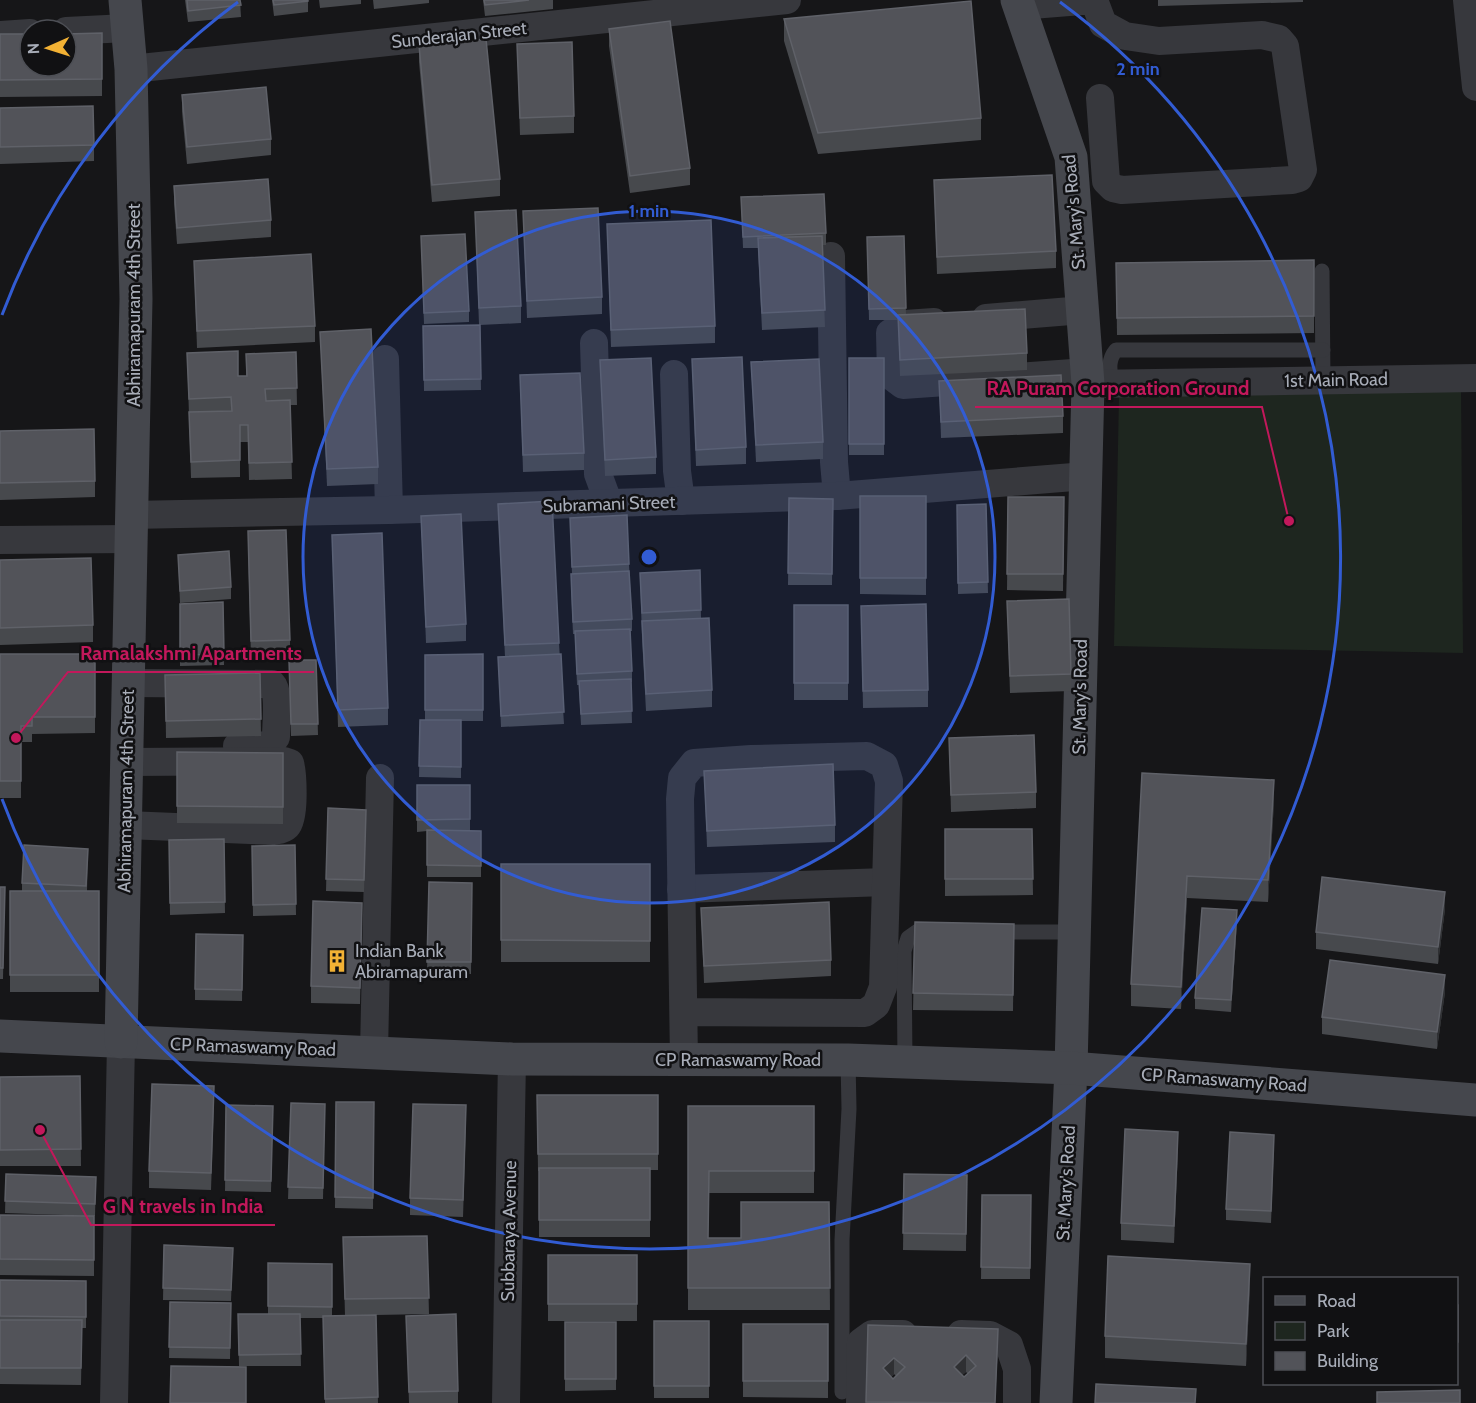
<svg xmlns="http://www.w3.org/2000/svg" width="1476" height="1403" font-family="Cabin,sans-serif">
  <style>
    .green { fill: #1e261f }
    .lines { fill: none; stroke-linecap: round; stroke-linejoin: round }
    .lane { stroke: #37383d; stroke-width: 15 }
    .street { stroke: #37383d; stroke-width: 28 }
    .secondary { stroke: #45474d; stroke-width: 33 }
    .wall { fill: #47494d; fill-rule: evenodd }
    .shaded-wall { fill: #2f3033 }
    .building { fill: #525359; stroke: #5f6168; stroke-width: 1.5; fill-rule: evenodd }
    .ring { fill: none; stroke: #325cd3; stroke-width: 3 }
    .labels { text-anchor: middle; stroke-width: 5; stroke-linejoin: round; paint-order: stroke }
    .street-label { font-size: 18px; fill: #a8adb8; stroke: #111113 }
    .poi-label { font-size: 18px; fill: #a8adb8; stroke: #111113; text-anchor: start }
    .centre { fill: #325cd3; stroke: #111113; stroke-width: 3 }
    .ring-label { font-size: 18px; text-anchor: middle; font-weight: bold; fill: #325cd3; stroke: #111113; stroke-width: 5; stroke-linejoin: round; paint-order: stroke }
    .leader { fill: none; stroke: #c2185b; stroke-width: 2 }
    .callout-dot { fill: #c2185b; stroke: #111113; stroke-width: 2 }
    .callout-label { font-size: 20px; text-anchor: middle; font-weight: bold; fill: #c2185b; stroke: #111113; stroke-width: 5; stroke-linejoin: round; paint-order: stroke }
  </style>
  <rect width="100%" height="100%" fill="#161618"/>
  <polygon class="green" points="1461,384 1463,653 1114,646 1119,396"/>
  <g class="lines">
    <g class="lane">
      <polyline points="1322,271 1323,380"/>
      <path d="M1112 384C1110 371 1107 361 1116 350H1323"/>
      <polyline points="996,932 1074,932"/>
      <polyline points="905,1062 904,951 908,938 918,931 933,931"/>
      <polyline points="842,1392 842,1240 849,1109 848,1060"/>
    </g>
    <g class="street">
      <polyline points="1467,0 1476,87"/>
      <polyline points="1019,6 1094,0 1103,24 1125,36 1159,41 1262,35 1279,39 1285,46 1303,170 1299,178 1292,180 1122,190 1113,188 1106,181 1100,98"/>
      <polyline points="66,31 127,28"/>
      <polyline points="0,35 30,33"/>
      <polyline points="131,69 787,0"/>
      <polyline points="831,256 834,462 837,496"/>
      <polyline points="986,318 1083,310"/>
      <polyline points="934,322 905,324 890,333 891,376 903,385 1087,372"/>
      <polyline points="594,343 598,474 609,504"/>
      <polyline points="385,359 389,510"/>
      <polyline points="674,374 677,471 681,501"/>
      <polyline points="1088,384 1476,378"/>
      <polyline points="131,515 389,510 837,496 1086,476"/>
      <polyline points="0,540 131,539"/>
      <path d="M128 683 272 684C280 692 276 724 276 737 269 750 251 746 237 746"/>
      <path d="M126 825 273 831C278 830 283 830 287 826 295 818 293 774 290 763L284 761 127 762"/>
      <polyline points="681,889 886,882"/>
      <polyline points="374,1052 380,778"/>
      <polyline points="684,1060 680,799 682,778 694,763 751,759 867,756 884,765 889,781 883,987 876,1005 865,1013 685,1012"/>
      <polyline points="961,1334 990,1335 1009,1345 1017,1369 1017,1403"/>
      <polyline points="114,1403 121,1042"/>
      <polyline points="506,1403 512,1059"/>
      <polyline points="860,1403 861,1342 872,1334 903,1334"/>
    </g>
    <g class="secondary">
      <polyline points="1017,0 1071,157 1088,384 1071,1068 1056,1403"/>
      <polyline points="0,1036 512,1059 848,1060 1071,1068 1476,1100"/>
      <polyline points="121,1042 136,299 131,69 125,0"/>
    </g>
  </g>
  <g class="wall">
    <polygon points="185,0 240,0 241,17 188,22"/>
    <polygon points="272,0 308,0 308,12 274,16"/>
    <polygon points="319,0 361,0 361,4 320,8"/>
    <polygon points="373,0 429,0 429,3 374,9"/>
    <polygon points="483,0 553,0 553,9 485,16"/>
    <polygon points="1158,0 1303,0 1303,2 1158,6"/>
    <polygon points="784,19 981,118 981,140 818,154 784,41"/>
    <polygon points="609,29 690,168 690,185 630,193 609,46"/>
    <polygon points="102,33 102,96 0,97 0,34"/>
    <polygon points="517,44 574,116 574,133 520,135"/>
    <polygon points="419,45 500,179 500,196 432,202 419,62"/>
    <polygon points="182,95 271,139 271,155 187,164 182,112"/>
    <polygon points="0,108 94,145 94,161 0,164"/>
    <polygon points="934,180 1056,251 1056,268 937,274"/>
    <polygon points="174,186 271,220 271,237 177,244 174,203"/>
    <polygon points="741,197 826,233 826,245 822,245 825,327 762,330 758,248 743,248"/>
    <polygon points="523,211 602,297 602,314 527,318"/>
    <polygon points="475,212 521,306 521,323 480,325 481,390 424,391 423,326 479,325"/>
    <polygon points="607,224 715,326 715,343 611,347"/>
    <polygon points="421,236 469,311 469,322 424,324"/>
    <polygon points="904,236 906,315 1027,353 1027,370 900,376 898,320 869,320 867,237"/>
    <polygon points="1314,260 1314,333 1117,335 1116,263"/>
    <polygon points="194,261 315,326 315,342 197,348"/>
    <polygon points="320,332 378,467 378,484 327,486"/>
    <polygon points="296,352 297,405 290,405 292,479 249,480 248,442 240,442 240,477 191,478 187,353 238,376 246,376 246,354"/>
    <rect x="849" y="358" width="35" height="97"/>
    <polygon points="692,359 746,447 746,464 696,466"/>
    <polygon points="600,360 656,457 656,474 605,476"/>
    <polygon points="751,362 823,442 823,459 756,462"/>
    <polygon points="520,375 584,453 584,470 523,472"/>
    <polygon points="939,381 1063,416 1063,433 941,438"/>
    <polygon points="0,431 95,481 95,497 0,500"/>
    <polygon points="860,496 926,496 926,595 860,594"/>
    <polygon points="1008,497 1064,497 1063,591 1007,590"/>
    <polygon points="789,498 833,499 832,585 788,585"/>
    <polygon points="498,504 559,643 564,724 501,727 498,657 505,657"/>
    <polygon points="986,504 988,593 958,594 957,505"/>
    <polygon points="421,516 466,624 466,641 426,643"/>
    <polygon points="570,518 629,564 632,619 632,631 630,631 632,671 632,682 631,682 632,723 581,725 579,685 577,685 575,634 573,634 571,586 571,574 572,574"/>
    <polygon points="332,535 388,708 388,725 338,727"/>
    <polygon points="248,548 290,640 290,657 251,658"/>
    <polygon points="178,555 231,587 231,599 180,603"/>
    <polygon points="0,560 93,625 93,642 0,645"/>
    <polygon points="700,570 701,619 712,690 712,707 646,711 642,638 640,573"/>
    <polygon points="1007,601 1071,674 1071,691 1010,693"/>
    <polygon points="223,602 224,665 180,666 180,604"/>
    <rect x="794" y="605" width="54" height="95"/>
    <polygon points="861,606 928,690 928,707 863,708"/>
    <polygon points="0,654 95,654 95,733 32,734 32,742 21,742 21,798 0,798"/>
    <polygon points="483,654 483,721 461,721 461,778 419,777 420,720 425,720 425,655"/>
    <polygon points="289,660 316,660 318,735 291,736"/>
    <polygon points="260,673 261,736 166,738 165,675"/>
    <polygon points="949,738 1036,792 1036,808 951,812"/>
    <polygon points="177,752 283,753 283,824 177,823"/>
    <polygon points="704,771 835,825 835,842 707,847"/>
    <polygon points="1142,773 1274,802 1268,902 1187,898 1181,1009 1131,1006 1131,984"/>
    <polygon points="417,785 470,785 470,831 481,831 481,877 427,877 427,831 417,832"/>
    <polygon points="328,808 366,810 364,892 326,891"/>
    <polygon points="945,829 1032,829 1033,895 945,896"/>
    <polygon points="224,839 225,913 170,915 169,840"/>
    <polygon points="295,845 296,915 253,916 252,846"/>
    <polygon points="88,849 87,891 99,891 99,992 10,992 10,891 22,891 22,883"/>
    <rect x="501" y="864" width="149" height="98"/>
    <polygon points="429,882 472,883 471,974 427,973"/>
    <polygon points="0,887 5,887 3,979 0,979"/>
    <polygon points="701,908 831,960 831,976 704,983"/>
    <polygon points="1445,909 1438,964 1316,949 1316,932"/>
    <polygon points="362,919 360,1004 311,1003 311,986"/>
    <polygon points="915,922 1014,924 1013,1011 913,1010"/>
    <polygon points="1237,922 1231,1012 1195,1009 1195,998"/>
    <polygon points="243,935 242,1001 195,1000 195,989"/>
    <polygon points="1445,992 1437,1049 1322,1034 1322,1017"/>
    <polygon points="80,1076 81,1166 0,1166 0,1077"/>
    <polygon points="537,1095 658,1095 658,1170 650,1170 650,1237 539,1237 539,1171 538,1171"/>
    <polygon points="336,1102 374,1102 373,1209 335,1208"/>
    <polygon points="214,1103 211,1190 149,1188 149,1171"/>
    <polygon points="291,1103 325,1104 323,1199 288,1199"/>
    <polygon points="226,1105 273,1106 271,1192 225,1191"/>
    <polygon points="688,1106 814,1106 814,1193 709,1193 708,1238 741,1238 829,1202 830,1310 688,1310"/>
    <polygon points="466,1122 463,1217 410,1215 410,1198"/>
    <polygon points="1274,1146 1271,1223 1226,1220 1226,1209"/>
    <polygon points="1178,1149 1174,1243 1121,1240 1121,1223"/>
    <polygon points="6,1174 96,1177 95,1216 5,1213"/>
    <polygon points="904,1174 967,1175 966,1251 903,1250"/>
    <polygon points="982,1195 1031,1195 1030,1279 981,1279"/>
    <polygon points="0,1215 94,1216 94,1276 0,1275"/>
    <polygon points="427,1236 429,1314 376,1315 378,1403 325,1403 323,1318 300,1318 301,1366 239,1366 238,1314 268,1314 268,1263 332,1264 332,1316 345,1316 343,1237"/>
    <polygon points="164,1245 233,1248 231,1301 163,1300"/>
    <rect x="548" y="1255" width="89" height="66"/>
    <polygon points="0,1280 86,1281 86,1328 82,1328 81,1385 0,1384"/>
    <polygon points="1250,1286 1246,1366 1105,1358 1105,1336"/>
    <polygon points="170,1302 231,1303 230,1359 169,1358"/>
    <rect x="1456" y="1305" width="2" height="53"/>
    <polygon points="406,1316 458,1391 458,1403 409,1403"/>
    <rect x="654" y="1321" width="55" height="77"/>
    <polygon points="565,1322 616,1322 616,1390 565,1391"/>
    <polygon points="743,1324 828,1324 828,1398 743,1397"/>
    <path d="M868 1325 998 1346 995 1403H866ZM966 1372 968 1374 964 1377 962 1375ZM894 1374 896 1376 893 1379 891 1377Z"/>
  </g>
  <g class="shaded-wall">
    <polygon points="1274,780 1274,802 1268,902 1268,880"/>
    <polygon points="1187,876 1187,898 1181,1009 1181,987"/>
    <polygon points="1445,892 1445,909 1438,964 1438,947"/>
    <polygon points="1237,910 1237,922 1231,1012 1231,1000"/>
    <polygon points="1445,975 1445,992 1437,1049 1437,1032"/>
    <polygon points="1178,1132 1178,1149 1174,1243 1174,1226"/>
    <polygon points="1250,1264 1250,1286 1246,1366 1246,1344"/>
    <polygon points="998,1329 998,1346 995,1403"/>
    <polygon points="966,1355 966,1372 954,1383 954,1367"/>
    <polygon points="894,1358 894,1374 883,1384 883,1368"/>
  </g>
  <g class="building">
    <polygon points="187,0 240,0 241,5 188,11"/>
    <polygon points="273,0 308,0 308,1 274,5"/>
    <polygon points="484,0 529,0 485,5"/>
    <polygon points="971,1 981,118 818,133 784,19"/>
    <polygon points="670,21 690,168 630,176 609,29"/>
    <polygon points="102,33 102,79 0,80 0,34 30,34 30,66 66,66 66,34"/>
    <polygon points="486,39 500,179 432,185 419,45"/>
    <polygon points="572,42 574,116 520,118 517,44"/>
    <polygon points="266,87 271,139 187,147 182,95"/>
    <polygon points="93,106 94,145 0,147 0,108"/>
    <polygon points="1052,175 1056,251 937,257 934,180"/>
    <polygon points="268,179 271,220 177,228 174,186"/>
    <polygon points="824,194 826,233 743,237 741,197"/>
    <polygon points="598,208 602,297 527,301 523,211"/>
    <polygon points="516,210 521,306 479,308 475,212"/>
    <polygon points="711,220 715,326 611,330 607,224"/>
    <polygon points="465,234 469,311 424,313 421,236"/>
    <polygon points="822,236 825,310 762,313 758,238"/>
    <polygon points="904,236 906,308 869,309 867,237"/>
    <polygon points="311,254 315,326 197,331 194,261"/>
    <polygon points="1314,260 1314,316 1117,318 1116,263"/>
    <polygon points="1025,309 1027,353 900,360 898,315"/>
    <polygon points="480,325 481,379 424,380 423,326"/>
    <polygon points="371,329 378,467 327,469 320,332"/>
    <polygon points="238,351 238,376 247,376 246,354 296,352 297,388 265,389 266,401 290,400 292,462 249,463 248,425 240,425 240,460 191,462 189,412 232,411 231,397 189,399 187,353"/>
    <polygon points="742,357 746,447 696,450 692,359"/>
    <polygon points="651,358 656,457 605,460 600,360"/>
    <rect x="849" y="358" width="35" height="86"/>
    <polygon points="819,359 823,442 756,445 751,362"/>
    <polygon points="580,373 584,453 523,455 520,375"/>
    <polygon points="1061,375 1063,416 941,422 939,381"/>
    <polygon points="94,429 95,481 0,483 0,431"/>
    <rect x="860" y="496" width="66" height="82"/>
    <polygon points="1008,497 1064,497 1063,574 1007,574"/>
    <polygon points="789,498 833,499 832,574 788,573"/>
    <polygon points="552,501 559,643 505,645 498,504"/>
    <polygon points="986,504 988,582 958,583 957,505"/>
    <polygon points="461,514 466,624 426,627 421,516"/>
    <polygon points="627,515 629,564 572,567 570,518"/>
    <polygon points="286,530 290,640 251,641 248,531"/>
    <polygon points="382,533 388,708 338,710 332,535"/>
    <polygon points="229,551 231,587 180,591 178,555"/>
    <polygon points="91,558 93,625 0,628 0,560"/>
    <polygon points="700,570 701,610 642,613 640,573"/>
    <polygon points="629,571 632,619 573,622 571,574"/>
    <polygon points="1069,599 1071,674 1010,676 1007,601"/>
    <polygon points="223,602 224,654 180,655 180,604"/>
    <polygon points="926,604 928,690 863,691 861,606"/>
    <rect x="794" y="605" width="54" height="78"/>
    <polygon points="709,618 712,690 646,694 642,621"/>
    <polygon points="630,629 632,671 577,674 575,631"/>
    <polygon points="0,654 95,654 95,717 32,717 32,726 21,726 21,781 0,781"/>
    <polygon points="483,654 483,710 425,710 425,655"/>
    <polygon points="561,654 564,712 501,716 498,657"/>
    <polygon points="289,660 316,660 318,724 291,724"/>
    <polygon points="260,673 261,719 166,721 165,675"/>
    <polygon points="631,679 632,711 581,714 579,681"/>
    <polygon points="420,720 461,720 461,767 419,766"/>
    <polygon points="1034,735 1036,792 951,795 949,738"/>
    <polygon points="177,752 283,753 283,807 177,806"/>
    <polygon points="833,764 835,825 707,831 704,771"/>
    <polygon points="1142,773 1274,780 1268,880 1187,876 1181,987 1131,984"/>
    <polygon points="417,785 470,785 470,819 417,820"/>
    <polygon points="328,808 366,810 364,880 326,879"/>
    <polygon points="945,829 1032,829 1033,879 945,879"/>
    <polygon points="427,830 481,831 481,866 427,865"/>
    <polygon points="224,839 225,902 170,903 169,840"/>
    <polygon points="24,845 88,849 86,886 22,883"/>
    <polygon points="295,845 296,904 253,905 252,846"/>
    <polygon points="501,864 650,864 650,941 501,940"/>
    <polygon points="1322,877 1445,892 1438,947 1316,932"/>
    <polygon points="429,882 472,883 471,962 427,962"/>
    <polygon points="0,887 5,887 3,968 0,968"/>
    <rect x="10" y="891" width="89" height="84"/>
    <polygon points="313,901 362,903 360,988 311,986"/>
    <polygon points="829,902 831,960 704,966 701,908"/>
    <polygon points="1202,908 1237,910 1231,1000 1195,998"/>
    <polygon points="915,922 1014,924 1013,995 913,993"/>
    <polygon points="196,934 243,935 242,990 195,989"/>
    <polygon points="1330,960 1445,975 1437,1032 1322,1017"/>
    <polygon points="80,1076 81,1149 0,1150 0,1077"/>
    <polygon points="152,1084 214,1086 211,1173 149,1171"/>
    <polygon points="537,1095 658,1095 658,1154 538,1154"/>
    <polygon points="336,1102 374,1102 373,1198 335,1197"/>
    <polygon points="291,1103 325,1104 323,1188 288,1187"/>
    <polygon points="413,1104 466,1105 463,1200 410,1198"/>
    <polygon points="226,1105 273,1106 271,1181 225,1180"/>
    <polygon points="688,1106 814,1106 814,1171 709,1171 708,1238 741,1238 741,1202 829,1202 830,1288 688,1288"/>
    <polygon points="1125,1129 1178,1132 1174,1226 1121,1223"/>
    <polygon points="1230,1132 1274,1135 1271,1211 1226,1209"/>
    <rect x="539" y="1168" width="111" height="52"/>
    <polygon points="6,1174 96,1177 95,1204 5,1201"/>
    <polygon points="904,1174 967,1175 966,1234 903,1233"/>
    <polygon points="982,1195 1031,1195 1030,1268 981,1267"/>
    <polygon points="0,1215 94,1216 94,1260 0,1259"/>
    <polygon points="427,1236 429,1298 345,1299 343,1237"/>
    <polygon points="164,1245 233,1248 231,1290 163,1288"/>
    <rect x="548" y="1255" width="89" height="49"/>
    <polygon points="1108,1256 1250,1264 1246,1344 1105,1336"/>
    <polygon points="268,1263 332,1264 332,1307 268,1306"/>
    <polygon points="0,1280 86,1281 86,1317 0,1316"/>
    <polygon points="170,1302 231,1303 230,1348 169,1347"/>
    <rect x="1456" y="1305" width="2" height="37"/>
    <polygon points="238,1314 300,1314 301,1354 239,1355"/>
    <polygon points="456,1314 458,1391 409,1392 406,1316"/>
    <polygon points="376,1315 378,1397 325,1399 323,1316"/>
    <polygon points="0,1320 82,1320 81,1368 0,1368"/>
    <rect x="654" y="1321" width="55" height="65"/>
    <rect x="565" y="1322" width="51" height="57"/>
    <rect x="743" y="1324" width="85" height="57"/>
    <path d="M868 1325 998 1329 995 1403 866 1402ZM966 1355 976 1366 964 1377 954 1367ZM894 1358 905 1367 893 1379 883 1368Z"/>
    <polygon points="171,1366 246,1367 246,1403 170,1403"/>
    <polygon points="1096,1384 1196,1389 1195,1403 1095,1403"/>
    <polygon points="1460,1390 1460,1403 1377,1403 1377,1392"/>
  </g>
  <circle cx="649" cy="557" r="346" fill="#325cd3" fill-opacity=".12"/>
  <g class="ring">
    <circle cx="649" cy="557" r="346"/>
    <path d="M2 315A691 691 0 0 1 238 2M1060 2A691 691 0 1 1 2 799"/>
  </g>
  <defs>
    <g id="building-bare" transform="scale(1.8)"><path d="M-4-6H4V6H1V3H-1V6H-4ZM-2.5-4.3h1.7v1.8h-1.7ZM.8-4.3h1.7v1.8H.8ZM-2.5-1h1.7V.8h-1.7ZM.8-1h1.7V.8H.8Z" fill="#f2b134" stroke="#111113" stroke-width="2.5" paint-order="stroke"/></g>
  </defs>
  <g fill-rule="evenodd">
    <use href="#building-bare" x="337" y="961"/>
  </g>
  <g class="labels">
    <g class="street-label">
      <text transform="translate(459 35) rotate(-6)" y="6">Sunderajan Street</text>
      <text transform="translate(1074 212) rotate(-95)" y="6">St. Mary's Road</text>
      <text transform="translate(134 305) rotate(-90)" y="6">Abhiramapuram 4th Street</text>
      <text transform="translate(1336 380) rotate(-1)" y="6">1st Main Road</text>
      <text transform="translate(609 504) rotate(-2)" y="6">Subramani Street</text>
      <text transform="translate(1080 697) rotate(-89)" y="6">St. Mary's Road</text>
      <text transform="translate(126 791) rotate(-89)" y="6">Abhiramapuram 4th Street</text>
      <text transform="translate(253 1047) rotate(2)" y="6">CP Ramaswamy Road</text>
      <text x="738" y="1066">CP Ramaswamy Road</text>
      <text transform="translate(1224 1080) rotate(4)" y="6">CP Ramaswamy Road</text>
      <text transform="translate(1066 1183) rotate(-87)" y="6">St. Mary's Road</text>
      <text transform="translate(509 1231) rotate(-89)" y="6">Subbaraya Avenue</text>
    </g>
    <g class="poi-label">
      <text x="355" y="957">Indian Bank<tspan x="355" dy="21">Abiramapuram</tspan></text>
    </g>
  </g>
  <circle cx="649" cy="557" r="9" class="centre"/>
  <g class="ring-label">
    <text x="1138" y="75">2 min</text>
    <text x="649" y="217">1 min</text>
  </g>
  <path class="leader" d="M1289 521L1262 407H975M16 738L68 672H314M40 1130L91 1225H275"/>
  <g class="callout-dot">
    <circle cx="1289" cy="521" r="6"/>
    <circle cx="16" cy="738" r="6"/>
    <circle cx="40" cy="1130" r="6"/>
  </g>
  <g class="callout-label">
    <text x="1118" y="395">RA Puram Corporation Ground</text>
    <text x="191" y="660">Ramalakshmi Apartments</text>
    <text x="183" y="1213">G N travels in India</text>
  </g>
  <rect x="1263" y="1277" width="195" height="108" fill="#111113" stroke="#4d4f55" stroke-width="1.5"/>
  <rect x="1275" y="1296" width="30" height="9" fill="#45474d" stroke="#4d4f55" stroke-width="1.5"/>
  <text x="1317" y="1307" font-size="18" fill="#a8adb8">Road</text>
  <rect x="1275" y="1322" width="30" height="18" fill="#1e261f" stroke="#4d4f55" stroke-width="1.5"/>
  <text x="1317" y="1337" font-size="18" fill="#a8adb8">Park</text>
  <rect x="1275" y="1352" width="30" height="18" fill="#525359" stroke="#4d4f55" stroke-width="1.5"/>
  <text x="1317" y="1367" font-size="18" fill="#a8adb8">Building</text>
  <g transform="translate(48 48) rotate(267)"><circle r="28" fill="#111113" stroke="#4d4f55" stroke-width="1.5"/>
  <path d="M0-4.5L10 22L0 15L-10 22Z" fill="#f2b134"/>
  <text y="-9" font-size="16" font-weight="bold" text-anchor="middle" fill="#a8adb8">N</text>
  </g>
</svg>
